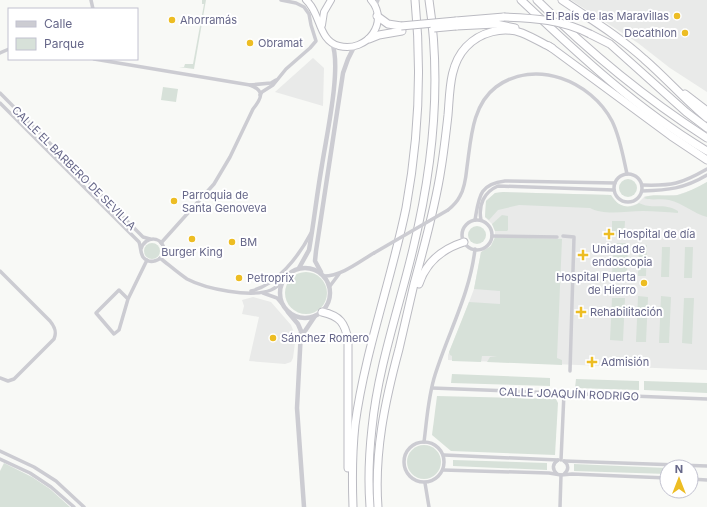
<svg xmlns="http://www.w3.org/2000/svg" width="707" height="507" font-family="Inter,sans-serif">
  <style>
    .built { fill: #e9eae9 }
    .green { fill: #d7e1d9 }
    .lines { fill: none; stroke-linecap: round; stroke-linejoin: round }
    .trunk-casing { stroke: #bbbbc2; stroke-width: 8 }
    .motorway-casing { stroke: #bbbbc2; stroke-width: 9 }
    .minor { stroke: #ccccd2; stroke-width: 3.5 }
    .tertiary { stroke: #ccccd2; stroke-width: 4.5 }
    .trunk { stroke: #fff; stroke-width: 6 }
    .motorway { stroke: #fff; stroke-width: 7 }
    .motorway-bridge-casing { stroke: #bbbbc2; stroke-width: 9; stroke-linecap: butt }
    .minor-bridge { stroke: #ccccd2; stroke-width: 3.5 }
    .motorway-bridge { stroke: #fff; stroke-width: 7 }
    .poi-dot { fill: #edbd23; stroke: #fff; stroke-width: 1.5 }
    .labels { text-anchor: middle; stroke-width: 4; stroke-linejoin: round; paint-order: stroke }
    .poi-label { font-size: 11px; fill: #666789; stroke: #fff; text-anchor: start }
    .street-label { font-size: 11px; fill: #666789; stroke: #fff }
  </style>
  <rect width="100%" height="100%" fill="#f8f9f6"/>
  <g class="built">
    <polygon points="571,0 707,0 707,92 670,68 638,43"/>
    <polygon points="313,58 324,68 323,106 275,92"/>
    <polygon points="707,182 707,370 448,360 448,355 463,318 474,289 481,252 489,248 495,239 495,231 492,224 485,217 486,201 495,193 503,192 611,195 618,204 627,207 637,204 645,196 677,195 695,189"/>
    <polygon points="253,297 271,302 291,325 293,330 295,343 293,358 291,362 285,364 249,361 259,317 242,314 244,306 242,300"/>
  </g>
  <g class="green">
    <polygon points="202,0 206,0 194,69 179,67 184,67 185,64 193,64 204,4 202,4"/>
    <polygon points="163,87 178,89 176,102 161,100"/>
    <circle cx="628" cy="188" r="9"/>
    <path d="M707 182V217C694 214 683 203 669 200 661 198 651 201 644 198 651 193 669 197 678 195 688 192 698 187 707 182Z"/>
    <path d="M503 192 611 195C617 206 628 210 639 203 653 210 663 202 678 211V213C666 212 654 211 643 211 626 211 605 216 590 208L519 205 498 210 489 220 485 217 486 201 495 193Z"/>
    <polygon points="502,215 508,216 508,230 507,231 495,231 492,224"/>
    <polygon points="612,221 625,221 624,237 612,236"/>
    <circle cx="477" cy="235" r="9"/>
    <polygon points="495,237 562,239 557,358 562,360 562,365 487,362 490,357 497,356 482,356 481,362 452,361 452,356 450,355 449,352 469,302 500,304 500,291 474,289 481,252 491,246"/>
    <polygon points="614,243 628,243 627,275 612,275"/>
    <circle cx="152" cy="251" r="8"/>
    <polygon points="639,245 647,245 646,276 638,276"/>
    <polygon points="662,247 670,247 669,277 661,277"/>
    <polygon points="685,247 693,247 692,278 684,278"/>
    <circle cx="306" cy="293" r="21"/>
    <polygon points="638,296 648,297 646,342 636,342"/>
    <polygon points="661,296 671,297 669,343 659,343"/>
    <polygon points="612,298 625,298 623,341 610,340"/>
    <polygon points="684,298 694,298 692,344 682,343"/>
    <polygon points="452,374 550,378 550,386 451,383"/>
    <polygon points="576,379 639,381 639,390 575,388"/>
    <polygon points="644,381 707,383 707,393 644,390"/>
    <polygon points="437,396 556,399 558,403 555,455 451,451 432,435"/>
    <circle cx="424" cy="462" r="17"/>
    <polygon points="453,460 547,463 547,470 453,466"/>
    <polygon points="4,463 32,477 50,489 70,507 0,507 0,471"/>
    <polygon points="574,464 667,468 667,474 574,471"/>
  </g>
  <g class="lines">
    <g class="trunk-casing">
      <g id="trunk">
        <path d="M306 0C321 13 318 41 339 46 367 53 390 22 371 0"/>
        <polyline points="322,25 324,12 331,0"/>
      </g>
    </g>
    <g class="motorway-casing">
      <g id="motorway">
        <path d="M521 0C579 55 638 110 707 151"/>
        <path d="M537 0C589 52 645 98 707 138"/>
        <path d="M562 0C590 19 619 36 644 59 666 78 685 100 707 118"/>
        <polyline points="377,16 388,24 401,26"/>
        <polyline points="456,21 504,17"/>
        <polyline points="456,26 496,24 515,28"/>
        <polyline points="590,34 610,44 686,112 707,128"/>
        <polyline points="369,39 379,35 402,31"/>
        <polyline points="549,46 671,136 707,160"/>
        <polyline points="685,94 707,111"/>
        <path d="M419 284C426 262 442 249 464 242"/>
        <path d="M322 312C340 316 345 323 348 340V468"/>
        <path d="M353 507C352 480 352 453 355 425 365 351 391 281 406 208 419 137 422 71 415 0"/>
        <path d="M370 507C368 481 369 455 372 428 378 367 399 308 413 249 433 167 442 84 429 0"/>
        <path d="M378 507C374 453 385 401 399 349 404 327 409 306 414 284 424 246 435 209 441 169 444 151 446 133 448 115 450 92 449 65 466 47 480 32 503 26 522 33 532 37 542 43 552 48"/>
      </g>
    </g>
    <g class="minor">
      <polyline points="91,0 93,9"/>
      <polyline points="375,7 378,0"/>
      <polyline points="0,53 9,49"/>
      <polyline points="94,59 250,85 271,83 276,80"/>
      <polyline points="0,93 143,237 150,239"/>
      <polyline points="260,95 262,92 273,85 286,69 310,48 316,41 311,25 309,14 304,7 296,3 281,0"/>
      <path d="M0 103 139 242C141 247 140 252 143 257 149 265 163 261 164 251 164 236 145 235 141 249"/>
      <circle cx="628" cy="188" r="14"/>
      <path d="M642 185C672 186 681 184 707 169"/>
      <path d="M642 191C668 190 684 189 707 175"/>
      <path d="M448 210C453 206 457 202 460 196 465 188 466 177 467 167 471 139 472 105 496 87 535 58 591 81 612 121 620 137 623 156 627 174"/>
      <path d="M475 220C479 197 479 184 505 181L615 183"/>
      <path d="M481 220C478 205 484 192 498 186L614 190"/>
      <circle cx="477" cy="235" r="15"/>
      <polyline points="492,236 557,237"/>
      <polyline points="563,236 574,237 570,371"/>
      <path d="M161 243 214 184 230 157 253 109C261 99 266 91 250 85"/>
      <path d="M160 258C169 265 178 273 187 279 206 289 251 298 271 290 276 288 279 285 283 281"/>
      <path d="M0 271 50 321C55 327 57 332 54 339L14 379 8 381 0 378"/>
      <path d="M324 276C342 276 360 261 374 253"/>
      <polyline points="330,286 339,274"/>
      <path d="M251 291C277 285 299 256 311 233"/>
      <polyline points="263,293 277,298 283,305"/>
      <polyline points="128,299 119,290 96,313 114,334 119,330 128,299 147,260"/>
      <polyline points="432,388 707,399"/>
      <circle cx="424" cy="462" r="20"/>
      <path d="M424 442C427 419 428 397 435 375 448 333 470 294 475 249"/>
      <polyline points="0,451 34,467 56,481 84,507"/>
      <polyline points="444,455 558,460"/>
      <polyline points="0,459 30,473 51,487 74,507"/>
      <polyline points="561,460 564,393"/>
      <polyline points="564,461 707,466"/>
      <polyline points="443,470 549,473 561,475 572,474 667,478"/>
      <path d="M557 474C552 469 552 464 558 460"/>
      <path d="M564 474C569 470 569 465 564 461"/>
      <polyline points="691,479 707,480"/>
      <polyline points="425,483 429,507"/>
      <polyline points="560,507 561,475"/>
    </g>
    <g class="tertiary">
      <circle cx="305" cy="293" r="25"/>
      <path d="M299 268 309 250C314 222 317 193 322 165 326 138 342 67 332 43"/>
      <polyline points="321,272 315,261 316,251 343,73 348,59 354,47"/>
      <polyline points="288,312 298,324 301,331 297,408 304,507"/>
      <polyline points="303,341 305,331 315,316"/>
    </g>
    <use href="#trunk" class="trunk"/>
    <use href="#motorway" class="motorway"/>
    <g class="motorway-bridge-casing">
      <g id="motorway-bridge">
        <path d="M504 17C534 18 563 20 590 34"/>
        <polyline points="401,26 456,21"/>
        <polyline points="434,28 456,26"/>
      </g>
    </g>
    <polyline class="minor-bridge" points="374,253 448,210"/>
    <use href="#motorway-bridge" class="motorway-bridge"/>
  </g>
  <g class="poi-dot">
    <circle cx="677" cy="16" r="4"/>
    <circle cx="172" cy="20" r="4"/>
    <circle cx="685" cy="33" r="4"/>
    <circle cx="250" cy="43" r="4"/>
    <circle cx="174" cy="201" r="4"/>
    <path d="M607 228h4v4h4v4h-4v4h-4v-4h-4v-4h4z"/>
    <circle cx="192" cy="239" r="4"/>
    <circle cx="232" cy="242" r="4"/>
    <path d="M581 249h4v4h4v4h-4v4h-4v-4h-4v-4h4z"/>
    <circle cx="239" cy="278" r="4"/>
    <circle cx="644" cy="283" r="4"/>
    <path d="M579 306h4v4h4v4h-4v4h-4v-4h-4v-4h4z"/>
    <circle cx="273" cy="338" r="4"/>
    <path d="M590 356h4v4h4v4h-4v4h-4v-4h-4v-4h4z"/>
  </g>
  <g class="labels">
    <g class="poi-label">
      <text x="669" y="20" text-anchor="end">El País de las Maravillas</text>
      <text x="180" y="24">Ahorramás</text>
      <text x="677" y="37" text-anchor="end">Decathlon</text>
      <text x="258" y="47">Obramat</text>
      <text x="182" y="199">Parroquia de<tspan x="182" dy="13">Santa Genoveva</tspan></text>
      <text x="618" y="238">Hospital de día</text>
      <text x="240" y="246">BM</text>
      <text x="592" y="253">Unidad de<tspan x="592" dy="13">endoscopia</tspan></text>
      <text x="192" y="256" text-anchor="middle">Burger King</text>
      <text x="636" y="281" text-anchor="end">Hospital Puerta<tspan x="636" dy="13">de Hierro</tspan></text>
      <text x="247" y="282">Petroprix</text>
      <text x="590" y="316">Rehabilitación</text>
      <text x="281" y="342">Sánchez Romero</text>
      <text x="601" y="366">Admisión</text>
    </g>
    <g class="street-label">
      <text transform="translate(74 168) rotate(45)" y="4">CALLE EL BARBERO DE SEVILLA</text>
      <text transform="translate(569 394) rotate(2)" y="4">CALLE JOAQUÍN RODRIGO</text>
    </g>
  </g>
  <rect x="8" y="8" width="130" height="52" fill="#ffffff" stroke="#c2c2d0"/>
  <rect x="16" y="21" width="20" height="6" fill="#ccccd2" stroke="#c2c2d0"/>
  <text x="44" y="28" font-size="12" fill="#666789">Calle</text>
  <rect x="16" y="38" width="20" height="12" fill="#d7e1d9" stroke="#c2c2d0"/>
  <text x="44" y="48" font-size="12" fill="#666789">Parque</text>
  <g transform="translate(679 479)"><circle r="19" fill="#ffffff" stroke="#c2c2d0"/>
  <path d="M0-3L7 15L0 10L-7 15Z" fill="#edbd23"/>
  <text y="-6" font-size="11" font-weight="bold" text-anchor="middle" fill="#666789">N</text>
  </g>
</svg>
